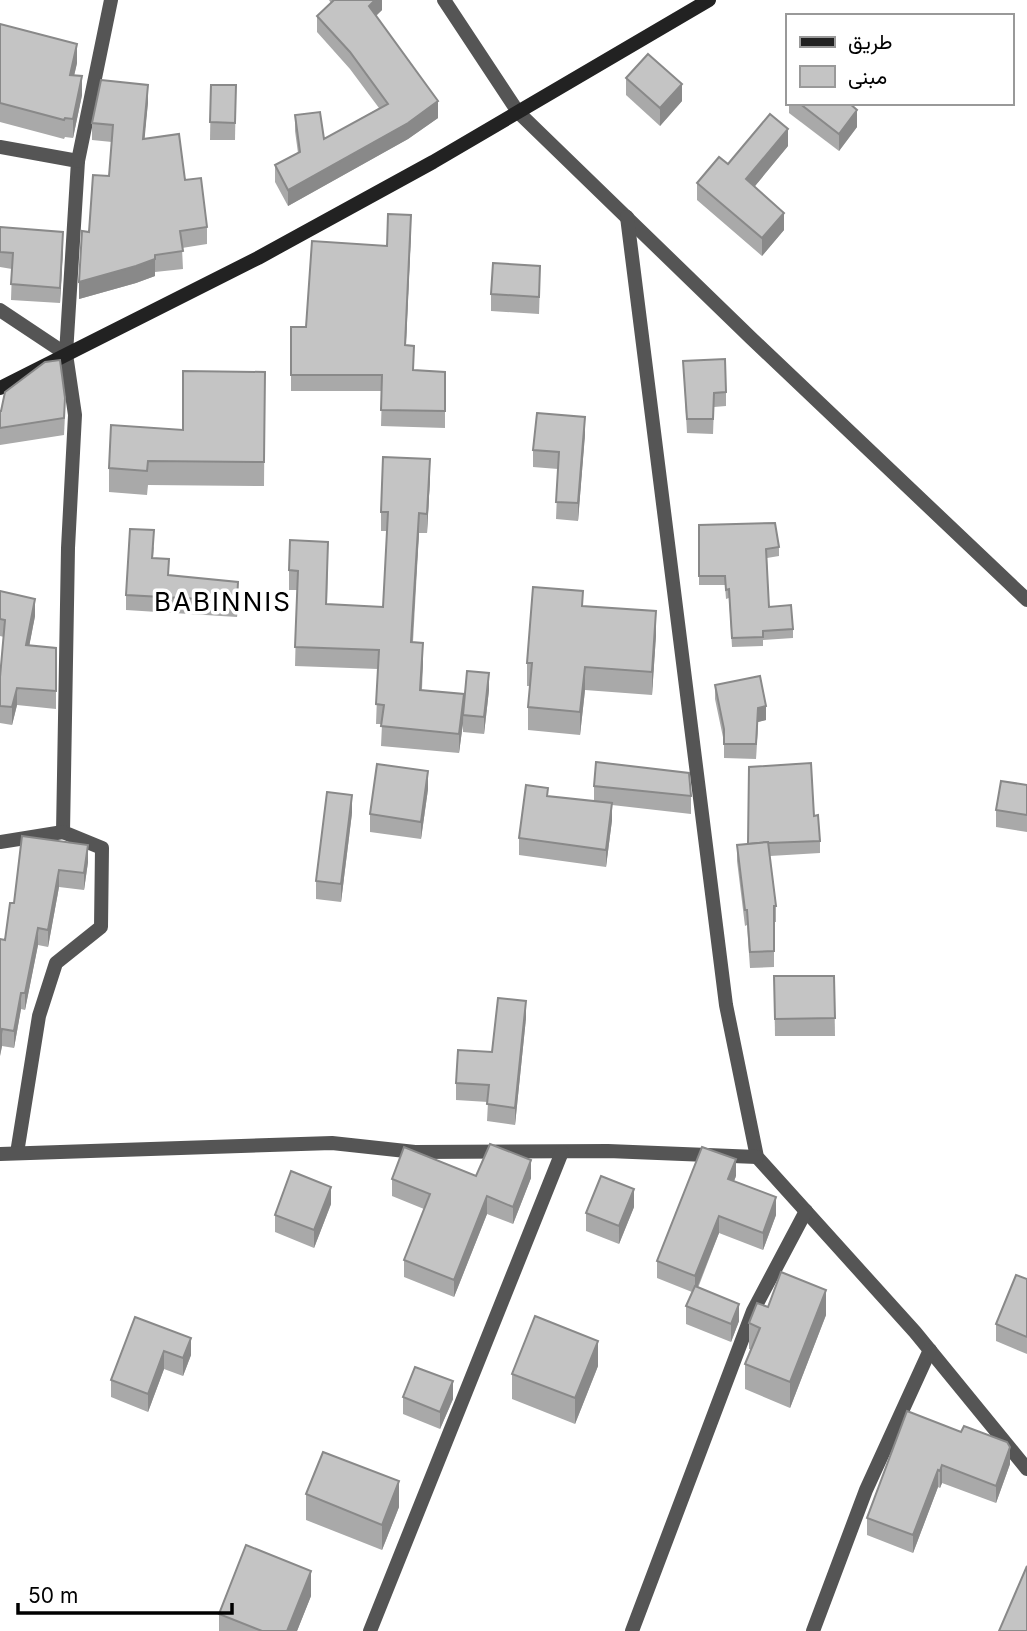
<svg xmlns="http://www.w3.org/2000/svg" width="1027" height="1631" font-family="Inter,Vazirmatn,sans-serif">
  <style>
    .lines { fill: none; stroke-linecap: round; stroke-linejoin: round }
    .street { stroke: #555; stroke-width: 14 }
    .secondary { stroke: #222; stroke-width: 14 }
    .wall { fill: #a9a9a9 }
    .shaded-wall { fill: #898989 }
    .building { fill: #c4c4c4; stroke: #898989; stroke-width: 2 }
    .labels { text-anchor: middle; stroke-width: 7; stroke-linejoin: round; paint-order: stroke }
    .quarter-label { font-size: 26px; letter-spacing: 2px; fill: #000; stroke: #fff }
  </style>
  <rect width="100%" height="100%" fill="#fff"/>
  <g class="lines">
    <g class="street">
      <polyline points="444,0 518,112 751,338 1027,600"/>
      <polyline points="0,147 78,161 66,354 75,415 68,548 63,832 102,848 101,927 56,963 39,1016 17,1153"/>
      <polyline points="78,161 111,0"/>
      <polyline points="627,217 726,1005 757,1157 915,1332 1027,1469"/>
      <polyline points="0,310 66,354"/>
      <polyline points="0,842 63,832"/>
      <polyline points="0,1154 332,1143 415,1152 608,1151 757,1157"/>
      <polyline points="370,1631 562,1152"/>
      <polyline points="632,1631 753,1311 806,1211"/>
      <polyline points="813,1631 866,1490 930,1350"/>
    </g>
    <polyline class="secondary" points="0,388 258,258 433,162 709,0"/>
  </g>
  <g class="wall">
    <polygon points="329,0 382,0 382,10 376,16 438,118 408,139 288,206 275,182 275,165 298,153 295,131 295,115 324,139 379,108 350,69 317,32 317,16 331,3"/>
    <polygon points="0,24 77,63 74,75 82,95 73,138 65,137 64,139 0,122"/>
    <polygon points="626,78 682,101 660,126 626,95"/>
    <polygon points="211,85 236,85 235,140 210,140"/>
    <polygon points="148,102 144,139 185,180 207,227 207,244 182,248 183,269 155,272 155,276 136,283 79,299 89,232 109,176 112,142 92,140 92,123"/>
    <polygon points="789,103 849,103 857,127 839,151 789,113"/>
    <polygon points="788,146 754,187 784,230 762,256 697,200 697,183"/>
    <polygon points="0,227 63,247 60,303 11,300 12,269 0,267"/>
    <polygon points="411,232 406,345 414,371 445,372 445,428 381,426 382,391 291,391 291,327 306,327 387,246"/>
    <polygon points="540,283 539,314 491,311 491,294"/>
    <polygon points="683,361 726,392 726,406 714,407 713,434 687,433"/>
    <polygon points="265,372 264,486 148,485 147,495 109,492 109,468 183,430"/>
    <polygon points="0,411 65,415 64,435 0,445"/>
    <polygon points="585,434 578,521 556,519 558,469 533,467 533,450"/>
    <polygon points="430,478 427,533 419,533 413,642 423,662 422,690 464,694 489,690 484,734 463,732 463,723 459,753 381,746 382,724 376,724 378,669 295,666 297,590 289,590 289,570 328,561 327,604 383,607 387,531 381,531 381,512"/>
    <polygon points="699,525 779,547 779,556 767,558 769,607 793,629 793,638 763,640 763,646 732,647 729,598 726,599 725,585 699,585"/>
    <polygon points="154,546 153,558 169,575 238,598 237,617 126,610 126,595"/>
    <polygon points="0,591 35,616 29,646 56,648 56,709 17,705 12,725 0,723 0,677 4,637 0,636"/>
    <polygon points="583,606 656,635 652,695 585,690 580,735 528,730 528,707 530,686 527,686 527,663"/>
    <polygon points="715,685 766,720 758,722 756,759 724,758 724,742 715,699"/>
    <polygon points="1027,785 1027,832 996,827 996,810"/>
    <polygon points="594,786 691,796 691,814 612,805 612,820 606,867 519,855 519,838 548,796 594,801"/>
    <polygon points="428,789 421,839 370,832 370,814"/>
    <polygon points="352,813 341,902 316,899 316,881"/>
    <polygon points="814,816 820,841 820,853 770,856 776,906 776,922 774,922 774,967 750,968 747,925 745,926 737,861 737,845 748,844"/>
    <polygon points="22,836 88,862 84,890 59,887 48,947 38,945 25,1010 21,1009 14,1048 2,1046 0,1056 5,940 14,903"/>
    <polygon points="774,976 834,976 835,1036 775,1036"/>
    <polygon points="526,1018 515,1125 487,1121 488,1102 456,1100 456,1083 492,1052"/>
    <polygon points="476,1176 531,1178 513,1224 487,1214 454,1297 404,1277 404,1260 424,1209 392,1196 392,1179"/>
    <polygon points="736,1176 734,1181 776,1215 763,1250 719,1233 698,1288 739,1321 731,1342 686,1324 686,1306 692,1292 657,1278 657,1261"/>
    <polygon points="331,1204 314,1248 275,1232 275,1215"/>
    <polygon points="634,1207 619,1244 586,1231 586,1213"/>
    <polygon points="1027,1279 1027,1354 996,1341 996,1324"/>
    <polygon points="768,1307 826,1315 790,1408 745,1389 745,1364 751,1349 749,1349 749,1323"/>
    <polygon points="135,1317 191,1355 183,1376 164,1369 148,1412 111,1397 111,1380"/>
    <polygon points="598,1366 575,1424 512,1399 512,1374"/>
    <polygon points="403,1397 453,1399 440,1429 403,1414"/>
    <polygon points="907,1411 1010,1464 996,1503 942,1483 940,1488 938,1487 913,1553 867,1535 867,1518"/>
    <polygon points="306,1494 399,1507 382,1550 306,1520"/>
    <polygon points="311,1596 297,1631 219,1631 219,1614"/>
  </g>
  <g class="shaded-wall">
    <polygon points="375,0 382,0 382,10 369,22 369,6"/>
    <polygon points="77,44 77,63 70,94 70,75"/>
    <polygon points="82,76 82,95 73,138 73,119"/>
    <polygon points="682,84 682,101 660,126 660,108"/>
    <polygon points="148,85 148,102 143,156 143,139"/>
    <polygon points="438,101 438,118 408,139 288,206 288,190"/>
    <polygon points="857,110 857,127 839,151 839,134"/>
    <polygon points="788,129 788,146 746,197 746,179"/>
    <polygon points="784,213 784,230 762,256 762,238"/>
    <polygon points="411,215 411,232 405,361 405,345"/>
    <polygon points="63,232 63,247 60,303 60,288"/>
    <polygon points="155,259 155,276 136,283 79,299 79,282"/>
    <polygon points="585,417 585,434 578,521 578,503"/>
    <polygon points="430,459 430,478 427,533 427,514"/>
    <polygon points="419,513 419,533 411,661 411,642"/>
    <polygon points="238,582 238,598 237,617 237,601"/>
    <polygon points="35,599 35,616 26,663 26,645"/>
    <polygon points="656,611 656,635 652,695 652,672"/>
    <polygon points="423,643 423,662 420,709 420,690"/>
    <polygon points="585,667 585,690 580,735 580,712"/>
    <polygon points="489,673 489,690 484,734 484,717"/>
    <polygon points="17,688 17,705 12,725 12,707"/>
    <polygon points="464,694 463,723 459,753 459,734"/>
    <polygon points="766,706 766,720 758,722 756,759 758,708"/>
    <polygon points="428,771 428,789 421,839 421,822"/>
    <polygon points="352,795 352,813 341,902 341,884"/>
    <polygon points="612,803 612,820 606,867 606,850"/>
    <polygon points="88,845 88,862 84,890 84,873"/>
    <polygon points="59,870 59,887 48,947 48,930"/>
    <polygon points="38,928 38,945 25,1010 25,993"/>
    <polygon points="21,993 21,1009 14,1048 14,1031"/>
    <polygon points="526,1001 526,1018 515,1125 515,1108"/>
    <polygon points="2,1029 2,1046 0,1056 0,1039"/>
    <polygon points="736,1159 736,1176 728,1196 728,1179"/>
    <polygon points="531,1160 531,1178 513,1224 513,1207"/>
    <polygon points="331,1187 331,1204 314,1248 314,1230"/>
    <polygon points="634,1189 634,1207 619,1244 619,1226"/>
    <polygon points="487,1196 487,1214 454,1297 454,1280"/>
    <polygon points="776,1197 776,1215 763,1250 763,1233"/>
    <polygon points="719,1216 719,1233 695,1293 695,1276"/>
    <polygon points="826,1290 826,1315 790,1408 790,1382"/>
    <polygon points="739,1304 739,1321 731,1342 731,1324"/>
    <polygon points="191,1338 191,1355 183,1376 183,1358"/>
    <polygon points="598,1341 598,1366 575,1424 575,1398"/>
    <polygon points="164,1351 164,1369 148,1412 148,1394"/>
    <polygon points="453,1381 453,1399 440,1429 440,1412"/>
    <polygon points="1010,1447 1010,1464 996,1503 996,1486"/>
    <polygon points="942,1465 942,1483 940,1488 940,1471"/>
    <polygon points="938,1470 938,1487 913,1553 913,1535"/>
    <polygon points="399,1481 399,1507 382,1550 382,1525"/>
    <polygon points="311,1571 311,1596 297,1631 287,1631"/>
  </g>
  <g class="building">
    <polygon points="334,0 375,0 369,6 438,101 408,123 288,190 275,165 300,152 295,115 320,112 324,139 388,104 350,52 317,16"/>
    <polygon points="0,24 77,44 70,75 82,76 73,119 65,118 64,120 0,103"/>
    <polygon points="648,54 682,84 660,108 626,78"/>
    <polygon points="101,80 148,85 143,139 179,134 185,180 201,178 207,227 180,231 183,251 155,255 155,259 136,266 79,282 82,231 89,232 93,175 109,176 113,125 92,123"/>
    <polygon points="211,85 236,85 235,123 210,122"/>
    <polygon points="799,103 849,103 857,110 839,134"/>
    <polygon points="770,114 788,129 746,179 784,213 762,238 697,183 719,157 728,164"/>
    <polygon points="388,214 411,215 405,345 414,346 413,370 445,372 445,411 381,410 382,375 291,375 291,327 306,327 312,241 387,246"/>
    <polygon points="0,227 63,232 60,288 11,284 13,253 0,252"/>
    <polygon points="493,263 540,266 539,297 491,294"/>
    <polygon points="725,359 726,392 714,393 713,419 687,419 683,361"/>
    <polygon points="60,360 65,398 64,418 0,428 0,411 1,411 5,392 45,362"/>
    <polygon points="183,371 265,372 264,462 148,461 147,471 109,468 111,425 183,430"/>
    <polygon points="537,413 585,417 578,503 556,502 559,452 533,450"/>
    <polygon points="383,457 430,459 427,514 419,513 411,642 423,643 420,690 464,694 459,734 381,726 384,705 376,704 379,650 295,647 298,571 289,570 290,540 328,542 326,604 383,607 388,512 381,512"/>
    <polygon points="775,523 779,547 766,549 769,607 791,605 793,629 763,631 763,637 732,638 729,589 726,590 725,576 699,576 699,525"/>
    <polygon points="130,529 154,530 152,558 169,559 168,575 238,582 237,601 126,595"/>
    <polygon points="533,587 583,591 582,606 656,611 652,672 585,667 580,712 528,707 532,663 527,663"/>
    <polygon points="0,591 35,599 26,645 56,648 56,691 17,688 12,707 0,706 0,677 5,620 0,619"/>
    <polygon points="467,671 489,673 484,717 463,715"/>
    <polygon points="760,676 766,706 758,708 756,744 724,744 724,729 715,685"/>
    <polygon points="596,762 689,773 691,796 594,786"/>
    <polygon points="811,763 814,816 818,815 820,841 768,843 768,842 748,844 749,767"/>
    <polygon points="377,764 428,771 421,822 370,814"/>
    <polygon points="1001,781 1027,785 1027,815 996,810"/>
    <polygon points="526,785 548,788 547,796 612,803 606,850 519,838"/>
    <polygon points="327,792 352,795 341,884 316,881"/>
    <polygon points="22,836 88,845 84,873 59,870 48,930 38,928 25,993 21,993 14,1031 2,1029 0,1039 0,939 5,940 10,903 14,903"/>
    <polygon points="768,842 776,906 774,906 774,951 750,952 747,910 745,910 737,845"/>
    <polygon points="774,976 834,976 835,1018 775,1019"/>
    <polygon points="498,998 526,1001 515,1108 487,1104 489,1085 456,1083 458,1050 492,1052"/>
    <polygon points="490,1144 531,1160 513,1207 487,1196 454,1280 404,1260 430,1194 392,1179 404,1147 476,1176"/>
    <polygon points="702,1147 736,1159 728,1179 776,1197 763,1233 719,1216 695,1276 657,1261"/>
    <polygon points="291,1171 331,1187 314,1230 275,1215"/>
    <polygon points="601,1176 634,1189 619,1226 586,1213"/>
    <polygon points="781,1272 826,1290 790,1382 745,1364 760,1328 749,1323 757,1303 768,1307"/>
    <polygon points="1016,1275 1027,1279 1027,1337 996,1324"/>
    <polygon points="695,1286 739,1304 731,1324 686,1306"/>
    <polygon points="535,1316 598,1341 575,1398 512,1374"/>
    <polygon points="135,1317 191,1338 183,1358 164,1351 148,1394 111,1380"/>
    <polygon points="415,1367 453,1381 440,1412 403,1397"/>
    <polygon points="907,1411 961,1432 964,1426 1007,1442 1010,1447 996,1486 942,1465 940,1471 938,1470 913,1535 867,1518"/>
    <polygon points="323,1452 399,1481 382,1525 306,1494"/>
    <polygon points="246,1545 311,1571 287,1631 262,1631 219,1614"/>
    <polygon points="1027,1566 1027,1631 999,1631"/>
  </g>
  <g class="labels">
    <g class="quarter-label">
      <text x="223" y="611">BABINNIS</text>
    </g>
  </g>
  <rect x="786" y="14" width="228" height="91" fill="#ffffff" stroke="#999999" stroke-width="2"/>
  <rect x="800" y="37" width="35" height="10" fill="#222222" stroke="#999999" stroke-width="2"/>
  <text x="848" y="49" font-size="21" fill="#000000">طريق</text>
  <rect x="800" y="66" width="35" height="21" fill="#c4c4c4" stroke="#999999" stroke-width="2"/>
  <text x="848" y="84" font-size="21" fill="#000000">مبنى</text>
  <path d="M18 1603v10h214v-10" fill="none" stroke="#000000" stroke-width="3.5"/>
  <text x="28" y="1603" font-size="21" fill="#000000" stroke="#ffffff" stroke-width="5" paint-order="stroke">50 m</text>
</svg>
